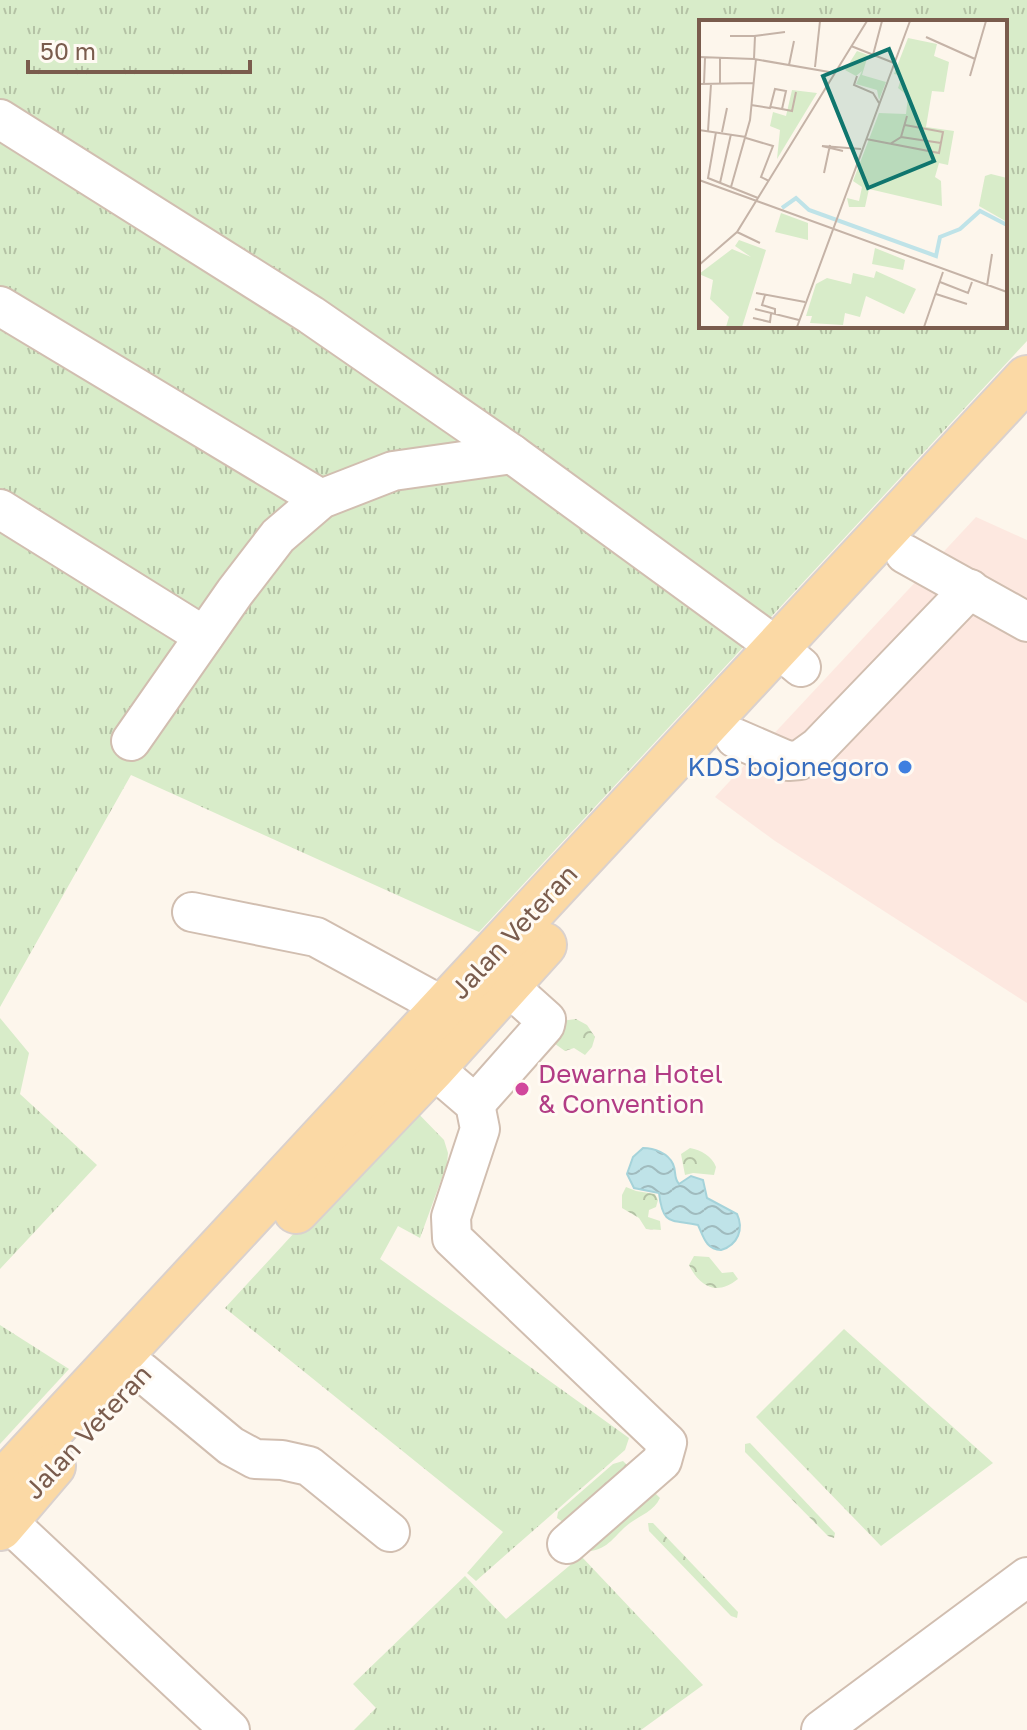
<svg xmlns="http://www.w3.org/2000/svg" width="1027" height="1730" font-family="'Golos Text',sans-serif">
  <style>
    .commercial { fill: #fde8e0 }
    .grass { fill: url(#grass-tufts); fill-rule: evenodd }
    .forest { fill: url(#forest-crowns) }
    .water { fill: url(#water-waves); stroke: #a5d3da; stroke-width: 2 }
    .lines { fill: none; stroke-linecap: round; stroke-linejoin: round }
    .minor-casing { stroke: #d1beb0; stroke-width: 42 }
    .major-casing { stroke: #dad1cd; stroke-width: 48 }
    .minor { stroke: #fff; stroke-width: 38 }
    .major { stroke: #fbd9a5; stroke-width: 44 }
    .shop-dot { fill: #3f7fe0; stroke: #fffaf3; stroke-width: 3 }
    .hotel-dot { fill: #d1479c; stroke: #fffaf3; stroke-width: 3 }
    .labels { text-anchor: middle; stroke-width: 6; stroke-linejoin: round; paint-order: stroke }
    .shop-label { font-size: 26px; fill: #366cbe; stroke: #fffaf3; text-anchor: end }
    .street-label { font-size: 26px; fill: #7a5c4d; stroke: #fffaf3 }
    .hotel-label { font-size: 26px; fill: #b23c85; stroke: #fffaf3; text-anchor: start }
    .inset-river { fill: none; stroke: #bfe3e8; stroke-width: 4 }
    .inset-road { fill: none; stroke: #c5b3a7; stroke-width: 2 }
    .view { fill: #0f766e; fill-opacity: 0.15; stroke: #0f766e; stroke-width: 4 }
    .inset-edge { fill: none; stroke: #7a5c4d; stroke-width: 4 }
  </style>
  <defs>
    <pattern id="grass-tufts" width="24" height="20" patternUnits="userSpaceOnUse" patternTransform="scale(2)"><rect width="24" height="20" fill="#d8ecc9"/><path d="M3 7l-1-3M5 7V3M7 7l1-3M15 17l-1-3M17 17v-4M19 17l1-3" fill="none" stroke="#b4c2a5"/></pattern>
    <pattern id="forest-crowns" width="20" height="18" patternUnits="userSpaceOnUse" patternTransform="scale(2)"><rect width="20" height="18" fill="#d8ecc9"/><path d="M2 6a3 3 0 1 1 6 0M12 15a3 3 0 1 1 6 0" fill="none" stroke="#b4c2a5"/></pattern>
    <pattern id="water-waves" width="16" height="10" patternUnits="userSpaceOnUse" patternTransform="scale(2)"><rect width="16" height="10" fill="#bfe3e8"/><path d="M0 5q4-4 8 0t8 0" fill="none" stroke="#a0bbbe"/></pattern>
  </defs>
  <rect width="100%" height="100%" fill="#fdf6ec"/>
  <polygon class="commercial" points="976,517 1027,540 1027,1003 775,841 715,797"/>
  <g class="grass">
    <path d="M0 0H1027V341L479 932 131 775 0 1007ZM701 22H1005V326H701Z"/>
    <polygon points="0,1018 29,1053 20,1094 97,1165 0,1269"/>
    <polygon points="411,1106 444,1140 448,1153 447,1164 420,1238 398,1226 380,1259 629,1438 625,1450 476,1581 467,1573 503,1532 225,1308"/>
    <polygon points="0,1325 69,1369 0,1444"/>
    <polygon points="844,1329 993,1463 881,1546 756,1417"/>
    <polygon points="581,1556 703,1685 641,1730 354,1730 376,1708 353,1684 465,1576 506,1619"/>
  </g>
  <g class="forest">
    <polygon points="576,1019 587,1025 595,1037 592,1047 585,1055 574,1048 565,1051 551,1041 561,1021"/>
    <path d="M690 1148C701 1150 712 1156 716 1167L714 1175 693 1173 685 1175 681 1154Z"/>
    <polygon points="626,1187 636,1191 655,1194 658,1200 656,1207 649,1210 648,1217 660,1221 661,1230 646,1229 639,1218 622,1208 622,1195"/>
    <path d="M694 1256 709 1257 722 1273 733 1272 738 1279C718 1295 701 1289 689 1265Z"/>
    <polygon points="750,1443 835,1533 834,1538 828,1536 745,1452 745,1444"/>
    <polygon points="623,1461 628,1466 568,1520 563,1522 557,1518 558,1512 613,1464"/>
    <path d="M653 1491 660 1498C654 1511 641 1515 630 1523 616 1533 609 1550 589 1551L586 1546Z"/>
    <polygon points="648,1523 653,1523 738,1612 737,1618 731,1616 649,1531"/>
  </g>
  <path class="water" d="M643 1148C654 1148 668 1153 673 1164 677 1173 673 1177 679 1184L691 1176 703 1180 707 1198 737 1214C744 1229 738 1245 721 1250 706 1249 704 1238 698 1225 671 1219 663 1227 659 1193L634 1188 627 1174 633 1157Z"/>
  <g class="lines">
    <g class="minor-casing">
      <g id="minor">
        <polyline points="0,119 311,315 512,454 778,648 801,667"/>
        <polyline points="0,306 321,499"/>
        <polyline points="0,509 204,636"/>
        <polyline points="905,554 1027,622"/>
        <polyline points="735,738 788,761 800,760 818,747 970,589"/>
        <polyline points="131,741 235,592 278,536 321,499 393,471 512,454"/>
        <polyline points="192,912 316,937 444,1007"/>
        <polyline points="433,1068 475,1104 480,1129 451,1217 452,1238 667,1443 662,1461 567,1544"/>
        <polyline points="475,1104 545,1025 546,1020 507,985"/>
        <polyline points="142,1372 231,1446 255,1459 282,1460 309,1466 390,1532"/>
        <polyline points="7,1521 230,1730"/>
        <polyline points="821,1730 1027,1577"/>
      </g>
    </g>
    <g class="major-casing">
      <g id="major">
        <polyline points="296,1211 433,1068 544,945"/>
        <polyline points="0,1485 1027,378"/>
        <polyline points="0,1528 53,1466"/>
      </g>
    </g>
    <use href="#minor" class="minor"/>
    <use href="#major" class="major"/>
  </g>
  <circle class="shop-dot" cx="905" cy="767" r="8"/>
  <circle class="hotel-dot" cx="522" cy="1089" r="8"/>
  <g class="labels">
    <g class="shop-label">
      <text x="889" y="776">KDS bojonegoro</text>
    </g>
    <g class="street-label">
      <text transform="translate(514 932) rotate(-47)" y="9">Jalan Veteran</text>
      <text transform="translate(88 1432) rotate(-47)" y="9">Jalan Veteran</text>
    </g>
    <g class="hotel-label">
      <text x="538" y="1083">Dewarna Hotel<tspan x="538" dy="30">&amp; Convention</tspan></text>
    </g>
  </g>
  <g transform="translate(699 20)">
    <rect width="308" height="308" fill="#fdf6ec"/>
    <path d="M209 18 238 24 235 36 250 42 245 72 233 71 227 107 255 111 249 145 240 143 236 157 242 161 243 186 170 169 166 187H150L148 178 160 181 163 167 154 161 180 93 207 94 209 76 199 68 203 56 195 54ZM158 31 169 35 163 55 187 62 180 80 178 70 157 64 163 51 157 56 146 50ZM93 70 118 73 78 139 81 110 71 106 74 92 87 96ZM292 154 308 158V202L280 186 286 156ZM82 193 109 203V220L76 212ZM40 220 67 230 43 307H27L30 297 11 279 14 260 0 254 33 229 52 237 36 226ZM176 228 206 240 204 250 173 244ZM177 251 217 269 205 294 167 276 161 297 146 293 144 305 111 303 113 296H107L117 264 128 258 152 264 154 253 175 258Z" fill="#d8ecc9"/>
    <path class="inset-river" d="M83 188 97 178 110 190 237 236 241 217 261 209 281 191 308 205"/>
    <path class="inset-road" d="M31 16H56M227 17 276 39M152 26 195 43M174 35 183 1M0 37 55 39 136 53M55 39 56 16 86 12M90 45 95 21M116 47 121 1M158 56 155 65 174 73 180 83M271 56 287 1M0 64 54 63M5 64 6 38M21 64V38M52 85 71 88 76 69 87 71 83 89 72 87M83 89 93 91 97 72M0 110 47 117M9 111 12 64M17 112 9 158 59 178M23 112 28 88M202 117 242 123M47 118 74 126 62 157 70 161M167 119 240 133 244 112 206 105M191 124 202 117 208 96M144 131 123 126 162 129M125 153 131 125M0 160 308 272M21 163 32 114M32 167 51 100 57 39M38 212 61 223M0 245 38 212 168 1M241 262 269 273 273 262M288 266 293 234M57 273 106 282M237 274 268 284M66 275 63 285 76 289V295M56 289 100 300M54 298 71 302 72 294M98 307 211 1M225 307 244 252"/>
    <path class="view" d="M190 29 235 141 169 168 124 56Z"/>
    <rect width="308" height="308" class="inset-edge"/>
  </g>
  <path d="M28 60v12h222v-12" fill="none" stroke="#7a5c4d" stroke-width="4"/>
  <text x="40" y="60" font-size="24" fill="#7a5c4d" stroke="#fffaf3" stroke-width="6" paint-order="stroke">50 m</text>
</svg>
